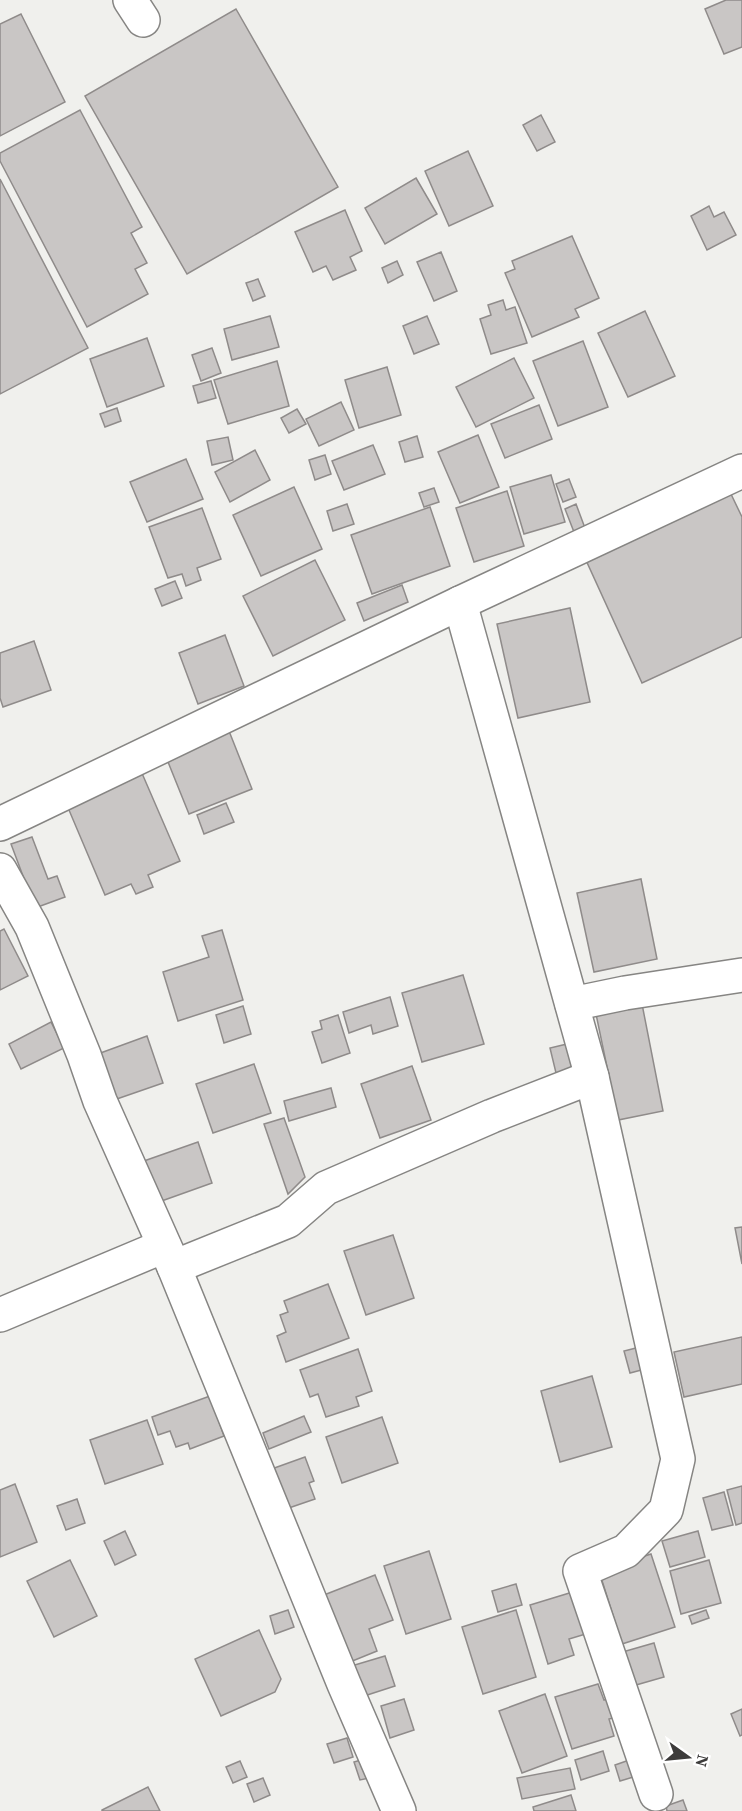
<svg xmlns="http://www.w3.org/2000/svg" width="742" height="1811" font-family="'Source Serif 4',serif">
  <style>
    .building { fill: #c9c6c5; stroke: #8f8b8a; stroke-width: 1.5 }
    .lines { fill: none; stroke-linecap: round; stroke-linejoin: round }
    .minor-casing { stroke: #868583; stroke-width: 36 }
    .minor { stroke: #fff; stroke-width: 33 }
  </style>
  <rect width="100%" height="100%" fill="#f0f0ed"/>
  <g class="building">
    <polygon points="726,0 742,0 742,47 724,54 705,9"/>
    <polygon points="236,9 338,187 187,274 85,96"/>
    <polygon points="21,14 65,102 0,136 0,24"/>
    <polygon points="80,110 142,227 131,233 147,263 135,269 148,294 87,327 0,161 0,153"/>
    <polygon points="541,115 555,142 537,151 523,125"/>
    <polygon points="468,151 493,206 449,226 425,171"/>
    <polygon points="416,178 437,214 385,244 365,208"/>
    <polygon points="0,179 88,348 0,394"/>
    <polygon points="709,206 714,217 724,212 736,235 707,250 691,216"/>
    <polygon points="345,210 362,251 350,257 356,270 333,280 326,266 313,272 295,232"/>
    <polygon points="572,236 599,298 575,309 579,317 532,337 505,273 515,269 512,261"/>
    <polygon points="441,252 457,291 434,301 417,262"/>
    <polygon points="397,261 403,275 388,283 382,268"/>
    <polygon points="258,279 265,296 253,301 246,283"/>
    <polygon points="503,300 506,310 515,307 527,343 491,354 480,319 491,315 488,305"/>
    <polygon points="645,311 675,376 628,397 598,333"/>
    <polygon points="270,316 279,347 232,360 224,329"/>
    <polygon points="427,316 439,344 414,354 403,326"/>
    <polygon points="147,338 164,386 107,407 90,359"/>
    <polygon points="583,341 608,407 558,426 533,361"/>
    <polygon points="212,348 221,373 201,381 192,355"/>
    <polygon points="514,358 534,398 476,427 456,387"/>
    <polygon points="277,361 289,406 228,424 214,380"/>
    <polygon points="387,367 401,415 359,428 345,380"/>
    <polygon points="211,381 216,398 198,403 193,386"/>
    <polygon points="341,402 354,430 319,446 306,419"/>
    <polygon points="539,405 552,439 505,458 491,424"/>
    <polygon points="117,408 121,421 105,427 100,414"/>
    <polygon points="297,409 306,424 289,433 281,418"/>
    <polygon points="478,435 499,487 460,503 438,452"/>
    <polygon points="417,436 423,457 405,462 399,442"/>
    <polygon points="228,437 233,460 212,465 207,441"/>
    <polygon points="373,445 385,474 344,490 332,461"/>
    <polygon points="255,450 270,480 230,502 215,472"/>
    <polygon points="325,455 331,474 315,480 309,460"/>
    <polygon points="186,459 203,499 147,522 130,482"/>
    <polygon points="551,475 565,522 524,534 510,487"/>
    <polygon points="569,479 576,497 563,502 556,484"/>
    <polygon points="294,487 322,549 261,576 233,515"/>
    <polygon points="434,488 439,502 424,507 419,493"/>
    <polygon points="507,491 524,546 474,562 456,508"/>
    <polygon points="730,492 742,517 742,637 642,683 585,558"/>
    <polygon points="347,504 354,524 333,531 327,511"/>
    <polygon points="576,504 585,528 574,532 565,509"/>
    <polygon points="430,507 450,566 372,594 351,535"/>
    <polygon points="202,508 221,559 197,568 201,580 186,586 182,574 168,578 149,527"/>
    <polygon points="315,560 345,620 273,656 243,596"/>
    <polygon points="175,581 182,598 162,606 155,589"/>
    <polygon points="402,585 408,602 364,621 357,603"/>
    <polygon points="570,608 590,702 518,718 497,624"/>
    <polygon points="225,635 244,686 198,704 179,653"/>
    <polygon points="34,641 51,690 3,707 0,698 0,653"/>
    <polygon points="229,731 252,789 189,814 166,757"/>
    <polygon points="141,771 180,861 148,875 153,887 136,894 131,884 105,895 66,803"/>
    <polygon points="226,803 234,822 204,834 197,815"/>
    <polygon points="32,837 48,879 57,876 65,897 35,908 11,844"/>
    <polygon points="641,879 657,959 594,972 577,893"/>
    <polygon points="4,929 28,976 0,990 0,931"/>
    <polygon points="222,930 243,1000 178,1021 163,972 209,957 202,936"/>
    <polygon points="463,975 484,1044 422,1062 402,993"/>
    <polygon points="390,997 398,1026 373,1034 371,1025 349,1033 343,1012"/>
    <polygon points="642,1004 663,1111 618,1120 596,1014"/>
    <polygon points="243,1006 251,1034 224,1043 216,1015"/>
    <polygon points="338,1015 350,1053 322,1063 312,1032 322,1029 320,1021"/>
    <polygon points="51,1022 64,1048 21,1069 9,1044"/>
    <polygon points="147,1036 163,1083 111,1101 95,1055"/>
    <polygon points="567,1044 572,1070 556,1073 550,1048"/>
    <polygon points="254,1064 271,1113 213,1133 196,1084"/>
    <polygon points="412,1066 431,1120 380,1138 361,1084"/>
    <polygon points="331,1088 336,1107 289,1121 284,1101"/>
    <polygon points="284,1118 305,1177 288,1194 264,1124"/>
    <polygon points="198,1142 212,1183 156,1203 141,1162"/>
    <polygon points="742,1227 742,1264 735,1228"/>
    <polygon points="393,1235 414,1298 366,1315 344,1251"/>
    <polygon points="328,1284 349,1338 286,1362 277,1336 286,1332 280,1315 288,1312 284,1301"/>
    <polygon points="742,1337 742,1384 684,1397 674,1352"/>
    <polygon points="644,1346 649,1368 630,1373 624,1351"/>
    <polygon points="358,1349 372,1391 356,1397 359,1406 326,1417 318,1394 310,1397 300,1370"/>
    <polygon points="592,1376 612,1447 560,1462 541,1391"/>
    <polygon points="210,1396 224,1436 190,1449 188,1443 176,1447 170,1431 158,1435 152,1417"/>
    <polygon points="304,1416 311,1432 269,1449 263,1433"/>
    <polygon points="382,1417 398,1463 342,1483 326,1437"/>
    <polygon points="147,1420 163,1464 105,1484 90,1440"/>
    <polygon points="305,1457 314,1481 309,1483 315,1499 280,1511 266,1471"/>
    <polygon points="15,1484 37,1542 0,1557 0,1490"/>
    <polygon points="742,1486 742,1523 736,1525 727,1490"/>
    <polygon points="724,1492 733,1525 712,1530 703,1498"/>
    <polygon points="77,1499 85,1523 66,1530 57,1506"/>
    <polygon points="125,1531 136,1555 115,1565 104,1541"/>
    <polygon points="698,1531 705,1557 670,1567 662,1541"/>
    <polygon points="429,1551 451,1619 406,1634 384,1566"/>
    <polygon points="651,1554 675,1627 622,1644 599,1571"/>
    <polygon points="70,1560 97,1616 54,1637 27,1581"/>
    <polygon points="709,1560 721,1603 681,1614 670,1571"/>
    <polygon points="375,1575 393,1620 369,1629 377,1651 350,1662 324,1595"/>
    <polygon points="516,1584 522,1605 498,1612 492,1591"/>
    <polygon points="576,1591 589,1633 569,1639 574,1655 548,1664 530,1605"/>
    <polygon points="288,1610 294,1627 275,1634 270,1616"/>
    <polygon points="516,1610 536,1677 483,1694 462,1627"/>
    <polygon points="706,1610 709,1618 692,1624 689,1616"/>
    <polygon points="259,1630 281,1679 275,1692 221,1716 195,1659"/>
    <polygon points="654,1643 664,1677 629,1687 619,1653"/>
    <polygon points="385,1656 395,1686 358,1698 348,1667"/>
    <polygon points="598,1684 604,1700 608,1699 613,1718 609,1719 614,1736 572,1749 555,1697"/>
    <polygon points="545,1694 567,1756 522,1773 499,1711"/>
    <polygon points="404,1699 414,1730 390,1738 381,1706"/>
    <polygon points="742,1709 742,1735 740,1736 731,1714"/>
    <polygon points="347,1738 353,1757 334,1763 327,1744"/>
    <polygon points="603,1751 609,1771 581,1780 575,1760"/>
    <polygon points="368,1758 374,1777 360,1780 354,1762"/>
    <polygon points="635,1758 640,1775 620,1781 615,1765"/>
    <polygon points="240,1761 247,1777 233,1783 226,1767"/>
    <polygon points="570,1768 575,1789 522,1799 517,1778"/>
    <polygon points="263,1778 270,1795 254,1802 247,1784"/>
    <polygon points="148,1787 160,1811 102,1811 102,1810"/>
    <polygon points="571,1795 576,1811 534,1811 533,1807"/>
    <polygon points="683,1800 687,1811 667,1811 666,1806"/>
  </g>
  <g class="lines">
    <g class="minor-casing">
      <g id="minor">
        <polyline points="130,0 143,20"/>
        <polyline points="460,603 592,1077 678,1459 666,1510 626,1551 580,1571 656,1794"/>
        <polyline points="0,824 460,603 742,471"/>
        <polyline points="0,870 32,927 84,1055 100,1101 174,1267 344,1684 399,1811"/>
        <polyline points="572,1004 625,993 742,975"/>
        <polyline points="174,1267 288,1221 326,1188 492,1116 592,1077"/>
        <polyline points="0,1315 164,1246"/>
      </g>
    </g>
    <use href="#minor" class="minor"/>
  </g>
  <g transform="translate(688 1757) rotate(105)" stroke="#ffffff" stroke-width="4.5" paint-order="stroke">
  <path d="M0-4.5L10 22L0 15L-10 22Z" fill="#3d3c3b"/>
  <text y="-9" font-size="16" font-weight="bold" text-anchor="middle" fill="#3d3c3b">N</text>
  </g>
</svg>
